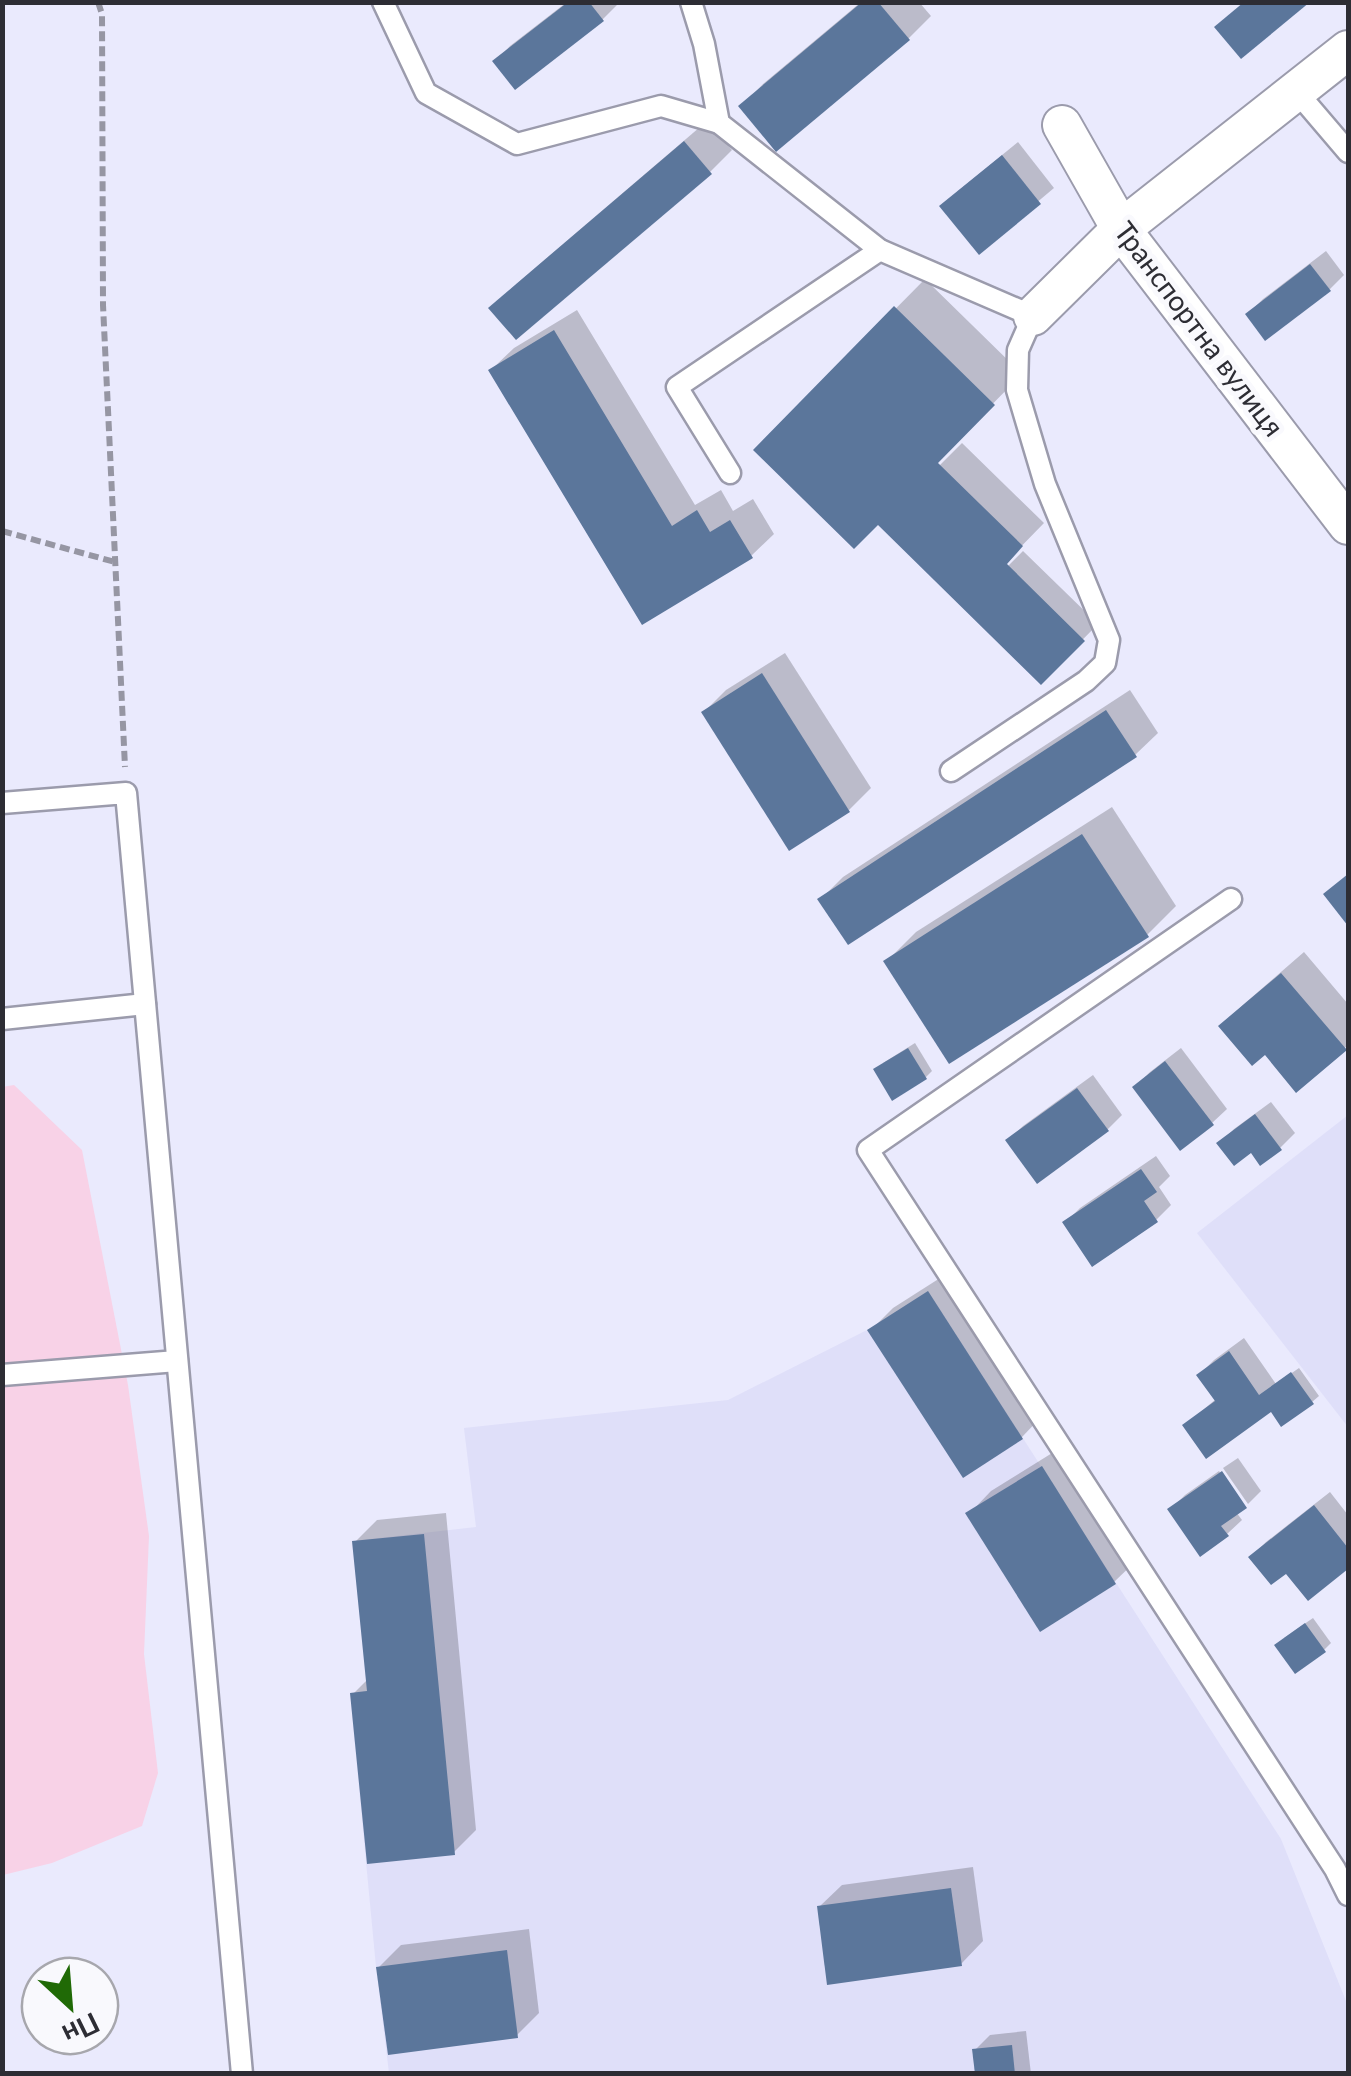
<svg xmlns="http://www.w3.org/2000/svg" width="1351" height="2076" font-family="Lato,sans-serif">
  <style>
    .built { fill: #dfdff9 }
    .green { fill: #f8d2e7 }
    .shadow { fill: #0003 }
    .building { fill: #5b769b }
    .lines { fill: none; stroke-linecap: round; stroke-linejoin: round }
    .lane-casing { stroke: #9b9bac; stroke-width: 25 }
    .street-casing { stroke: #9b9bac; stroke-width: 42 }
    .path { stroke: #9696a3; stroke-width: 6; stroke-dasharray: 10 5; stroke-linecap: butt }
    .lane { stroke: #fff; stroke-width: 20 }
    .street { stroke: #fff; stroke-width: 38 }
    .labels { text-anchor: middle; stroke-width: 10; stroke-linejoin: round; paint-order: stroke }
    .street-label { font-size: 28px; fill: #2d2d34; stroke: #f9f9fd }
  </style>
  <rect width="100%" height="100%" fill="#eaeafd"/>
  <g class="built">
    <polygon points="1348,1115 1348,1427 1197,1233"/>
    <polygon points="928,1291 1281,1839 1348,2006 1348,2073 389,2073 376,1967 350,1693 367,1691 352,1541 476,1527 464,1428 728,1400 867,1330"/>
  </g>
  <polygon class="green" points="14,1085 82,1150 128,1385 149,1536 144,1654 158,1773 142,1826 52,1863 3,1875 2,1087"/>
  <g class="shadow">
    <polygon points="567,2 615,2 617,5 602,20 496,61 510,46"/>
    <polygon points="861,2 919,2 931,16 908,39 741,107 763,84"/>
    <polygon points="707,121 732,150 710,172 492,308 514,286"/>
    <polygon points="1018,142 1054,188 979,251 958,191"/>
    <polygon points="1326,251 1344,275 1330,289 1248,314 1263,299"/>
    <polygon points="925,279 1022,374 929,469 933,472 962,443 1044,523 1004,564 1007,567 1023,551 1098,624 1041,682 878,521 756,450"/>
    <polygon points="577,310 695,505 721,490 733,511 753,499 774,534 751,556 643,621 491,370 514,348"/>
    <polygon points="785,653 871,788 849,810 704,712 726,690"/>
    <polygon points="1130,690 1158,733 1135,755 821,899 843,877"/>
    <polygon points="1112,807 1176,906 1147,935 887,961 916,932"/>
    <polygon points="1304,952 1348,1004 1348,1045 1296,1090 1265,1052 1221,1026 1244,1004"/>
    <polygon points="915,1043 932,1071 926,1077 883,1063"/>
    <polygon points="1181,1048 1227,1109 1212,1123 1135,1087 1150,1072"/>
    <polygon points="1093,1075 1122,1115 1107,1130 1008,1140 1023,1126"/>
    <polygon points="1271,1102 1295,1133 1280,1148 1252,1150 1220,1144 1234,1129"/>
    <polygon points="1156,1156 1170,1176 1159,1187 1171,1205 1156,1220 1065,1223 1080,1208"/>
    <polygon points="951,1271 1044,1414 1022,1437 963,1474 870,1331 893,1308"/>
    <polygon points="1244,1338 1276,1384 1299,1368 1319,1396 1312,1402 1185,1425 1216,1399 1199,1375 1214,1360"/>
    <polygon points="1065,1445 1137,1560 1114,1582 969,1514 991,1491"/>
    <polygon points="1238,1458 1261,1491 1248,1504 1223,1468"/>
    <polygon points="1219,1471 1244,1507 1236,1512 1242,1520 1227,1534 1170,1510 1185,1495"/>
    <polygon points="1330,1492 1348,1515 1348,1566 1308,1598 1286,1570 1251,1557 1266,1542"/>
    <polygon points="446,1513 476,1830 453,1853 353,1694 368,1679 355,1542 377,1520"/>
    <polygon points="1313,1618 1331,1643 1324,1650 1284,1638"/>
    <polygon points="973,1867 983,1941 961,1964 819,1907 842,1885"/>
    <polygon points="529,1929 539,2013 517,2035 379,1967 401,1945"/>
    <polygon points="1026,2031 1031,2074 978,2074 975,2050 990,2035"/>
  </g>
  <g class="building">
    <polygon points="568,2 589,2 604,21 515,90 492,61"/>
    <polygon points="862,2 878,2 910,40 776,152 738,106"/>
    <polygon points="1244,2 1310,2 1241,59 1214,27"/>
    <polygon points="684,141 712,174 516,340 488,308"/>
    <polygon points="1002,155 1041,204 979,255 939,206"/>
    <polygon points="1310,264 1331,291 1265,341 1245,314"/>
    <polygon points="894,306 995,405 938,463 1023,546 1007,564 1085,641 1041,685 878,525 854,549 753,450"/>
    <polygon points="554,330 672,526 697,510 710,532 730,520 753,558 642,625 488,370"/>
    <polygon points="762,673 850,812 789,851 701,712"/>
    <polygon points="1106,710 1137,757 848,945 817,899"/>
    <polygon points="1082,834 1149,937 949,1064 883,961"/>
    <polygon points="1348,874 1348,926 1323,894"/>
    <polygon points="1281,973 1347,1050 1296,1093 1265,1055 1252,1066 1218,1026"/>
    <polygon points="908,1048 927,1079 892,1101 873,1069"/>
    <polygon points="1165,1061 1214,1125 1180,1151 1132,1087"/>
    <polygon points="1077,1088 1109,1131 1037,1184 1005,1140"/>
    <polygon points="1255,1114 1282,1150 1260,1166 1251,1153 1234,1166 1216,1143"/>
    <polygon points="1141,1169 1157,1192 1144,1201 1158,1222 1092,1267 1062,1222"/>
    <polygon points="928,1291 1023,1439 963,1478 867,1330"/>
    <polygon points="1229,1351 1259,1395 1291,1372 1314,1404 1281,1427 1271,1412 1206,1459 1182,1425 1215,1401 1196,1375"/>
    <polygon points="1042,1466 1116,1584 1040,1632 965,1513"/>
    <polygon points="1222,1471 1247,1508 1221,1526 1229,1536 1200,1557 1167,1509"/>
    <polygon points="1314,1505 1348,1548 1348,1569 1308,1601 1286,1574 1271,1585 1248,1557"/>
    <polygon points="424,1534 455,1855 367,1864 350,1693 367,1691 352,1541"/>
    <polygon points="1305,1623 1326,1652 1295,1674 1274,1645"/>
    <polygon points="951,1888 962,1966 827,1985 817,1906"/>
    <polygon points="507,1950 518,2038 388,2055 376,1967"/>
    <polygon points="1012,2045 1015,2074 975,2074 972,2049"/>
  </g>
  <g class="lines">
    <g class="lane-casing">
      <g id="lane">
        <polyline points="383,2 426,93 517,144 661,106 719,123"/>
        <polyline points="691,2 704,44 719,123 880,250 1033,316 1018,350 1017,390 1045,484 1109,640 1105,663 1086,681 951,771"/>
        <polyline points="1296,91 1348,152"/>
        <polyline points="730,473 677,387 880,250"/>
        <polyline points="2,803 126,793 242,2074"/>
        <polyline points="1231,899 868,1150 1335,1869 1348,1895"/>
        <polyline points="2,1019 145,1004"/>
        <polyline points="2,1375 177,1361"/>
      </g>
    </g>
    <g class="street-casing">
      <g id="street">
        <polyline points="1062,125 1121,229 1348,525"/>
        <polyline points="1033,316 1121,229 1348,50"/>
      </g>
    </g>
    <g class="path">
      <polyline points="98,2 102,14 103,305 125,767"/>
      <polyline points="2,531 115,562"/>
    </g>
    <use href="#lane" class="lane"/>
    <use href="#street" class="street"/>
  </g>
  <g class="labels">
    <g class="street-label">
      <text transform="translate(1199 329) rotate(53)" y="10">Транспортна вулиця</text>
    </g>
  </g>
  <rect width="1351" height="2076" fill="none" stroke="#2d2d34" stroke-width="10"/>
  <g transform="translate(70 2006) rotate(154)"><circle r="48" fill="#f9f9fd" stroke="#a7a7ad" stroke-width="2.5"/>
  <path d="M0-8L18 38L0 25L-18 38Z" fill="#206a06"/>
  <text y="-15" font-size="28" font-weight="bold" text-anchor="middle" fill="#2d2d34">Пн</text>
  </g>
</svg>
